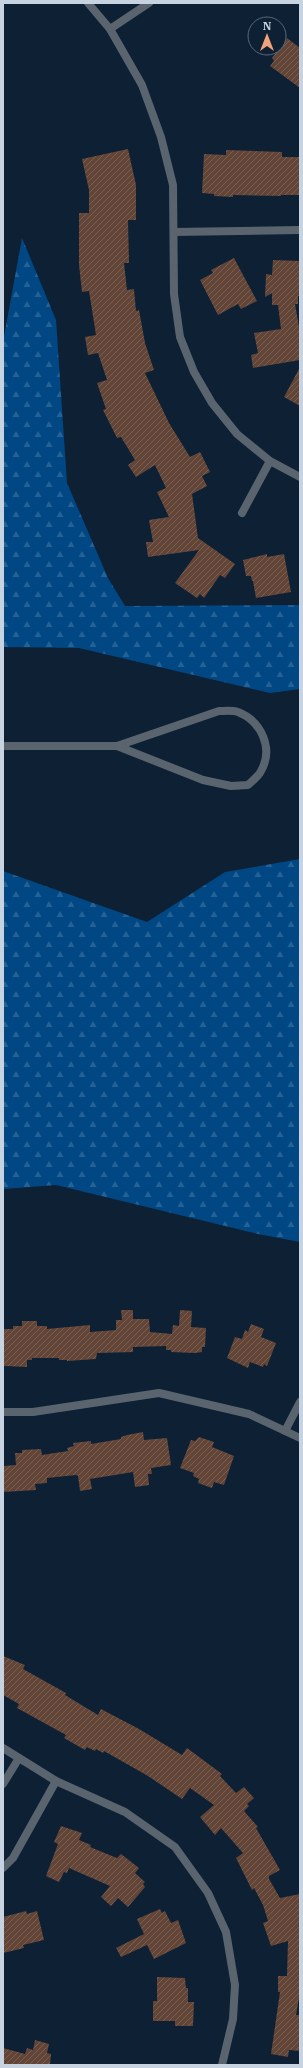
<svg xmlns="http://www.w3.org/2000/svg" width="303" height="2068" font-family="'IBM Plex Serif',serif">
  <style>
    .forest { fill: url(#forest-firs) }
    .building { fill: url(#building-hatch) }
    .lines { fill: none; stroke-linecap: round; stroke-linejoin: round }
    .minor { stroke: #5a646e; stroke-width: 8 }
  </style>
  <defs>
    <pattern id="forest-firs" width="22" height="20" patternUnits="userSpaceOnUse"><rect width="22" height="20" fill="#004784"/><path d="M5 1l3.5 6h-7zM16 11l3.5 6h-7z" fill="#246195"/></pattern>
    <pattern id="building-hatch" width="6" height="6" patternUnits="userSpaceOnUse"><rect width="6" height="6" fill="#624537"/><path d="M-1 1l2-2M0 6l6-6M5 7l2-2" fill="none" stroke="#775f54"/></pattern>
  </defs>
  <rect width="100%" height="100%" fill="#0e2034"/>
  <g class="forest">
    <polygon points="22,238 56,320 67,483 108,578 125,606 300,605 300,689 270,693 79,648 3,647 3,342"/>
    <polygon points="300,859 300,1242 258,1234 56,1185 3,1189 3,871 147,922 225,872"/>
  </g>
  <g class="building">
    <polygon points="287,38 300,48 300,88 270,66 274,61 272,58"/>
    <polygon points="128,149 136,185 136,220 128,220 129,263 124,263 127,290 134,289 136,311 139,310 145,343 154,370 145,373 169,423 190,457 200,452 210,472 202,476 207,486 192,494 198,538 235,564 225,578 220,575 204,598 200,594 197,598 175,583 199,550 148,557 146,542 153,542 149,520 169,517 157,492 166,488 155,465 136,477 128,465 135,460 121,437 117,438 103,410 106,409 97,383 107,380 98,353 88,355 85,337 96,335 89,291 82,292 79,265 79,213 89,213 89,190 82,159"/>
    <polygon points="226,150 282,152 282,157 300,157 299,195 281,195 281,196 233,195 233,197 214,196 214,194 202,193 204,154 226,155"/>
    <polygon points="234,258 257,301 241,309 238,304 218,315 200,280 213,273 211,270"/>
    <polygon points="273,260 300,261 300,296 298,296 298,304 295,304 300,333 300,360 253,368 251,355 258,353 254,333 281,329 278,305 272,305 272,293 265,297 266,274 272,275"/>
    <polygon points="300,367 300,406 284,397"/>
    <polygon points="267,554 267,557 284,554 291,592 256,598 253,581 252,581 251,576 246,576 243,560"/>
    <polygon points="121,1310 133,1310 133,1319 149,1319 150,1332 172,1334 173,1325 179,1326 180,1310 192,1311 191,1327 206,1328 205,1347 202,1347 202,1352 195,1353 171,1352 171,1350 166,1350 166,1346 133,1347 133,1352 97,1353 96,1359 67,1361 67,1360 59,1360 59,1358 32,1358 32,1360 27,1360 27,1367 4,1366 3,1329 13,1329 13,1326 22,1326 22,1321 37,1321 37,1326 47,1326 47,1329 90,1325 90,1332 116,1330 116,1320 122,1320"/>
    <polygon points="251,1324 264,1329 261,1337 276,1343 267,1366 264,1364 263,1367 250,1362 248,1368 227,1358 235,1337 242,1339 245,1330 248,1332"/>
    <polygon points="143,1432 144,1440 167,1438 171,1465 151,1468 152,1474 148,1474 149,1485 135,1487 133,1472 90,1479 92,1489 80,1491 78,1476 76,1475 47,1478 47,1483 35,1484 36,1490 3,1492 3,1466 16,1465 15,1453 22,1453 22,1450 41,1449 42,1455 68,1451 67,1448 74,1446 73,1443 91,1441 91,1444 121,1439 121,1437 127,1435"/>
    <polygon points="199,1437 214,1442 212,1447 234,1456 224,1485 214,1482 212,1488 198,1483 199,1479 193,1476 194,1473 180,1468 191,1440 195,1441"/>
    <polygon points="3,1656 25,1665 23,1669 66,1693 65,1695 98,1715 101,1709 139,1729 182,1755 187,1748 222,1774 220,1776 236,1793 244,1787 254,1798 247,1804 249,1806 244,1811 258,1827 256,1828 280,1870 269,1876 269,1879 280,1898 300,1894 300,1992 296,2015 300,2015 300,2051 289,2050 288,2057 271,2054 280,1992 278,1992 278,1976 287,1976 288,1941 271,1946 263,1923 268,1921 263,1905 254,1888 252,1890 236,1858 243,1853 221,1828 215,1835 200,1817 214,1805 190,1788 182,1799 148,1776 104,1751 103,1753 96,1749 95,1751 87,1747 85,1750 64,1738 66,1735 17,1708 19,1704 3,1695"/>
    <polygon points="61,1826 82,1833 79,1840 91,1845 90,1847 117,1858 121,1854 139,1868 135,1873 145,1882 143,1884 145,1887 128,1907 118,1898 111,1906 101,1897 110,1886 69,1868 67,1873 64,1872 59,1882 46,1876 58,1844 54,1842"/>
    <polygon points="160,1909 162,1913 165,1911 171,1923 178,1920 186,1943 154,1959 147,1945 121,1957 116,1948 144,1934 137,1919"/>
    <polygon points="26,1911 27,1914 37,1911 44,1940 23,1945 24,1948 3,1953 3,1917"/>
    <polygon points="157,1977 185,1978 186,1988 188,1988 188,2002 194,2002 193,2026 175,2026 175,2021 153,2021 153,2001 157,2001"/>
    <polygon points="35,2040 49,2044 47,2053 51,2054 50,2065 3,2065 3,2048 25,2054 27,2048 33,2050"/>
  </g>
  <g class="lines">
    <g class="minor">
      <polyline points="88,3 110,29 142,85 161,137 173,185 174,294 180,337 194,372 212,403 237,434 270,461 300,477"/>
      <polyline points="110,29 149,3"/>
      <polyline points="174,232 300,230"/>
      <polyline points="242,513 270,461"/>
      <path d="M3 746H117L219 711C225 711 232 710 238 712 261 721 274 748 261 771 259 776 252 781 248 785L231 786 203 780 117 746"/>
      <polyline points="3,1412 33,1412 159,1393 249,1414 300,1438"/>
      <polyline points="285,1431 300,1402"/>
      <polyline points="3,1748 56,1781 125,1812 175,1847 208,1893 226,1932 235,1985 233,2019 222,2065"/>
      <polyline points="3,1784 19,1758"/>
      <polyline points="3,1868 13,1858 56,1781"/>
    </g>
  </g>
  <rect width="303" height="2068" fill="none" stroke="#c7d3e0" stroke-width="8"/>
  <g transform="translate(267 36)"><circle r="19" fill="#0e2034" stroke="#586879"/>
  <path d="M0-3L7 15L0 10L-7 15Z" fill="#f1a27b"/>
  <text y="-6" font-size="11" font-weight="bold" text-anchor="middle" fill="#c7d3e0">N</text>
  </g>
</svg>
